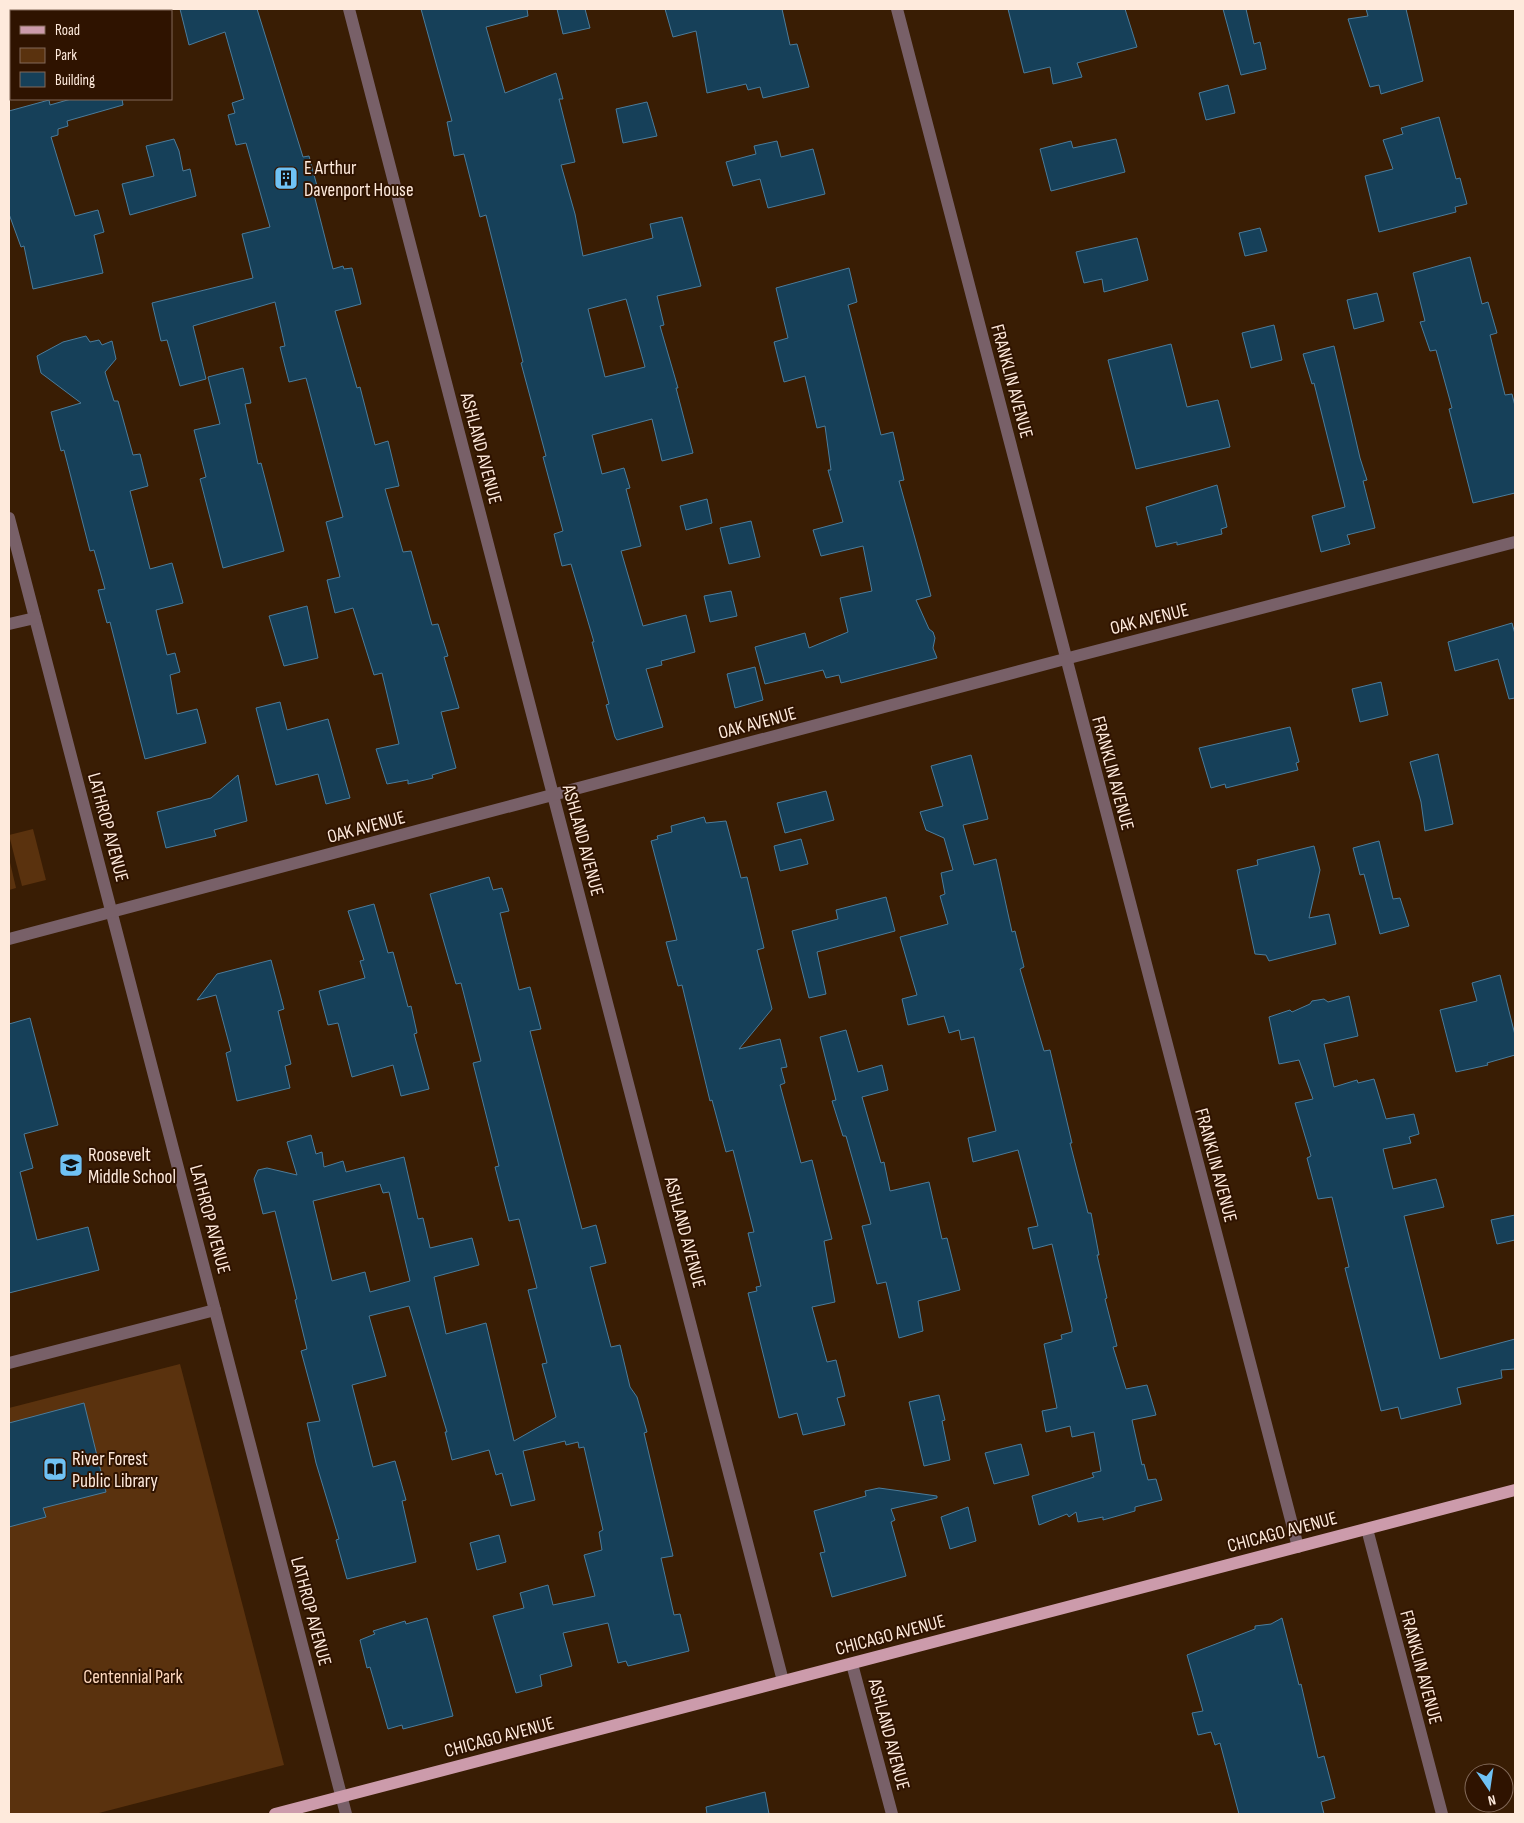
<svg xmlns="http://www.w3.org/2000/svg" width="1524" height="1823" font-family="'Sofia Sans Condensed',sans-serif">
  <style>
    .green { fill: #5a320e }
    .building { fill: #164059; stroke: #4b7c9b; fill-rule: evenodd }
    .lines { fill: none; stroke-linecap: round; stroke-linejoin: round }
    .minor { stroke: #786068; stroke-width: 12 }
    .major { stroke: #cc9bab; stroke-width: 12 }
    .labels { text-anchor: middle; stroke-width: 4; stroke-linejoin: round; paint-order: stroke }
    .poi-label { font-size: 19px; fill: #feeadc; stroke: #2f1300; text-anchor: start }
    .street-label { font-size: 19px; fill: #feeadc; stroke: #2f1300 }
    .park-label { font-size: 19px; fill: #fed9bf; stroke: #2f1300 }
  </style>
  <rect width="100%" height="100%" fill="#391d04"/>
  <g class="green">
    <polygon points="33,829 46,880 22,886 9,835"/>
    <polygon points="9,858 16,888 9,890"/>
    <polygon points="180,1364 284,1765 95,1814 9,1814 9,1408"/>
  </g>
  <g class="building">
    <polygon points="180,9 257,9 303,157 309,156 317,186 312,187 333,269 343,266 344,269 352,268 361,304 335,311 357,388 360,387 375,445 388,441 399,486 385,489 403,552 411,551 432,625 438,624 448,656 444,657 459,708 441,712 456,768 432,775 433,778 408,784 408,780 387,784 376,749 399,744 382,673 374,675 353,608 335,613 327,580 340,577 326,522 343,517 306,378 289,382 280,347 285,346 275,302 193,326 206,379 180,386 167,340 161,341 152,303 253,278 242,234 270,227 246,143 236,145 228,115 235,113 232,103 244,99 225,32 189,45"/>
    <path d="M421 9H527L528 16 486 27 505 93 556 73 563 99H559L575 162 561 165 575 214 583 256 653 238 650 224 682 217 701 286 657 296 664 325 660 326 678 388H676L693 453 662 461 652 419 592 435 602 474 624 468 630 488 626 489 641 546 621 551 643 626 686 615 695 652 661 661 662 665 646 669 663 727 617 740 615 737 606 705 609 704 592 642H594L571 564 562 566 554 534 563 531 543 457 546 456 521 363 523 362 486 215 480 217 464 154 454 156 447 122 452 121ZM626 299 645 367 605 377 588 309Z"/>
    <polygon points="557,9 585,9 590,28 563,34"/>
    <polygon points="665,9 782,9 790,45 797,44 809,87 763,98 760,87 748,90 746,84 707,93 696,31 673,37"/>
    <polygon points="1008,9 1125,9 1137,47 1077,63 1082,77 1053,84 1050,67 1024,73"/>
    <polygon points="1223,9 1246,9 1254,44 1260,42 1266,69 1241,75"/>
    <polygon points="1366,9 1406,9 1423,81 1381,94 1379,85 1370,87 1348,19 1368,16"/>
    <polygon points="1228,85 1235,113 1206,120 1199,93"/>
    <polygon points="71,99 122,99 123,105 67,121 68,126 58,129 58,135 51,137 75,216 98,210 104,232 94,235 103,273 33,289 24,246 21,247 9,214 9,111 49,100 50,105"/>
    <polygon points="647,102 657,136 623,143 616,109"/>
    <polygon points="1439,117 1456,179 1460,178 1467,204 1455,207 1456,212 1379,232 1365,176 1393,169 1383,140 1403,134 1401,128"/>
    <polygon points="174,139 179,151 183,171 190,169 196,196 130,215 122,184 154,176 146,146"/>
    <polygon points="1116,139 1125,172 1051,191 1040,149 1071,141 1073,148"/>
    <polygon points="777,141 781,157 813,149 825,194 768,208 760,179 733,186 726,162 756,154 754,146"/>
    <polygon points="1260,228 1267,251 1245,256 1239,233"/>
    <polygon points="1137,238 1148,280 1104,292 1102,279 1084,283 1076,252"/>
    <polygon points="1470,257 1482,304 1488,302 1497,333 1490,335 1505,395 1512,394 1515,406 1515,493 1473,503 1449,409 1452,408 1436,350 1430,351 1420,322 1425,321 1413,273"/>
    <polygon points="849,268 857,302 848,305 881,435 893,432 904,480 899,481 931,596 916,600 929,629 933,632 935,638 933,648 937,658 841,683 839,675 826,678 823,670 765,684 755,647 805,633 809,648 848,632 840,598 872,591 863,546 821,556 813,530 843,522 828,470 831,470 825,426 817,428 805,376 784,382 774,342 788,338 776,288"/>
    <polygon points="1377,293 1384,321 1354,329 1347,300"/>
    <polygon points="1274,325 1282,360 1251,368 1242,333"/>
    <polygon points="86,336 90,342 99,340 102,345 112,341 116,359 105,372 114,401 118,401 133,455 140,454 148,486 130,491 150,569 172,563 183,603 156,610 167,655 175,653 180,672 170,675 177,714 197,709 206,743 145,759 110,622 107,623 98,590 105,589 94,550 90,551 64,450 61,451 51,412 81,403 41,373 37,356 63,342"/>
    <polygon points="1171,344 1187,407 1218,400 1230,447 1136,469 1108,360"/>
    <polygon points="1334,346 1360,458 1367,480 1363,481 1375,528 1347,535 1350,544 1321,552 1312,516 1345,507 1314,383 1312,384 1303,354"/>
    <polygon points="243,368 251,403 245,404 258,464 261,463 284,551 223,568 200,479 206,477 194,430 220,424 208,377"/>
    <polygon points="1217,485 1227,527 1221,529 1222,534 1177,545 1177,542 1156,547 1146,507"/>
    <polygon points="707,499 712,523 686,530 680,506"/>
    <polygon points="751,521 760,557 729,564 720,528"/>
    <polygon points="731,591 737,616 710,622 704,596"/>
    <polygon points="307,606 318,658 284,666 269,616"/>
    <polygon points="1512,623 1515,634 1515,698 1509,699 1498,659 1455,671 1448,642"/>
    <polygon points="755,667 763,700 735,708 727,674"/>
    <polygon points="1381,682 1388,715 1360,722 1352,689"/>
    <polygon points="280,702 287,730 328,719 350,798 326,804 318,774 276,785 256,708"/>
    <polygon points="1290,727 1299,762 1296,763 1298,770 1226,788 1225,784 1211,788 1199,748"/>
    <polygon points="1438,754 1453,824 1425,831 1421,802 1410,762"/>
    <polygon points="971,755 988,819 963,825 974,865 996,859 1012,932 1015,931 1024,967 1020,969 1044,1051 1050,1050 1072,1143 1070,1143 1088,1213 1091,1213 1099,1255 1097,1255 1107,1298 1105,1299 1117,1346 1113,1347 1126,1389 1147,1385 1156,1415 1132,1420 1142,1465 1144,1464 1148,1480 1156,1479 1162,1500 1135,1507 1135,1511 1103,1520 1103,1517 1078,1522 1076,1512 1069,1517 1067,1514 1039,1525 1032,1496 1094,1477 1092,1473 1101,1471 1094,1432 1072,1437 1070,1426 1046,1432 1042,1411 1057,1408 1044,1344 1062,1339 1061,1335 1072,1332 1072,1328 1052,1244 1033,1249 1028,1228 1038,1226 1018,1150 973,1162 968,1138 996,1131 974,1037 961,1040 959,1030 949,1033 944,1016 908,1025 902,999 917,995 900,937 948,924 940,896 945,894 941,873 953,870 944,838 926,830 920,812 943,806 931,766"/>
    <polygon points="238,775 247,821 214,830 216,836 166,848 157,812 211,798"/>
    <polygon points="826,791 834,820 785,833 777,803"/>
    <polygon points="704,817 706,823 726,821 741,878 747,877 764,948 757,950 772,1009 739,1049 780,1039 787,1067 781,1068 785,1083 780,1085 801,1163 812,1160 832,1239 824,1241 835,1302 812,1307 827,1362 836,1360 845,1396 837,1398 845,1425 803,1435 797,1413 779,1418 748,1293 757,1291 756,1287 761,1286 748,1233 754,1232 733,1150 726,1152 712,1100 710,1101 682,985 678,986 666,942 677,940 651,841 658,839 657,836 672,832 671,826"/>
    <polygon points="801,839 808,864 780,871 774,846"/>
    <polygon points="1379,841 1393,899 1400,898 1409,926 1380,934 1364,874 1360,875 1353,848"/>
    <polygon points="1314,846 1320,870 1309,918 1329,914 1336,944 1269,961 1266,955 1255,954 1237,870 1258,865 1257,860"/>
    <path d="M489 877 493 890 502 888 509 911 500 913 519 990 530 987 541 1029 530 1031 582 1229 596 1225 606 1263 590 1267 611 1347 620 1345 630 1387 637 1397 647 1432 644 1433 673 1556 661 1558 674 1615 680 1614 689 1651 628 1666 626 1661 618 1663 608 1623 563 1633 572 1666 540 1675 542 1686 516 1693 493 1616 524 1608 520 1593 548 1585 553 1605 595 1596 584 1555 602 1550 599 1532 603 1530 584 1447 579 1448 578 1442 566 1445 565 1441 523 1451 535 1500 511 1506 502 1473 496 1475 489 1450 452 1460 445 1432H447L409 1306 369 1316 386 1376 352 1385 373 1467 395 1461 406 1500 402 1501 416 1562 347 1579 336 1540 339 1539 316 1463 307 1423 320 1421 301 1351 307 1349 295 1300 297 1299 275 1211 263 1214 254 1179 258 1170 267 1168 297 1175 287 1142 311 1135 316 1154 322 1152 324 1167 343 1161 346 1172 404 1157 418 1219 423 1218 430 1248 472 1238 479 1265 434 1277 446 1334 486 1323 514 1441 556 1417 542 1364 547 1363 528 1290 537 1288 519 1219 509 1221 495 1167 499 1166 473 1063 481 1061 461 983 456 984 430 894ZM380 1184 383 1193 389 1192 410 1281 370 1292 365 1272 332 1281 313 1201Z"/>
    <polygon points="886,897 895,931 817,952 826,994 809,998 792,931 838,919 836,910"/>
    <polygon points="374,904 388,953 393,952 408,1007 411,1006 417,1033 414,1034 429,1089 401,1096 393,1065 352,1077 338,1023 328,1025 319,991 365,978 360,961 364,960 348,911"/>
    <polygon points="271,960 284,1009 278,1011 291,1064 285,1066 290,1088 237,1101 226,1053 231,1051 216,995 197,1000 217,974"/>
    <polygon points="1500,975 1515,1035 1515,1055 1487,1063 1488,1065 1456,1072 1440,1010 1477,1001 1472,983"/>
    <polygon points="1349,996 1358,1036 1324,1044 1334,1087 1357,1080 1358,1083 1374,1079 1386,1119 1414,1114 1419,1134 1409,1137 1411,1143 1383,1149 1393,1189 1436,1179 1444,1207 1404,1216 1440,1359 1515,1339 1515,1369 1501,1370 1502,1378 1457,1388 1461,1404 1401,1419 1398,1407 1381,1411 1345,1268 1349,1267 1332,1197 1318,1199 1307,1158 1311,1156 1295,1103 1313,1099 1299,1060 1279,1064 1269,1017 1290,1010 1292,1012 1310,1004 1312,1001 1324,999 1328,1002"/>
    <polygon points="30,1018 58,1125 24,1134 33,1168 20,1172 37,1240 88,1227 99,1270 9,1293 9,1024"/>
    <polygon points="846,1030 858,1072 882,1065 888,1090 862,1097 881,1163 884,1162 890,1191 929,1182 942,1239 947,1238 960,1290 918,1301 923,1331 899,1338 886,1282 877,1284 862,1226 871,1224 846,1136 843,1136 832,1101 836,1100 820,1037"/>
    <polygon points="1515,1215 1515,1240 1497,1244 1491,1220"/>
    <polygon points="939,1395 945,1420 942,1421 950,1460 924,1466 909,1402"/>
    <polygon points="84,1403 106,1492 43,1508 46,1517 9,1527 9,1423"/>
    <polygon points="1021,1444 1029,1475 994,1484 985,1453"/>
    <polygon points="879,1488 937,1496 937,1498 891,1509 895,1520 891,1522 906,1576 832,1597 820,1553 825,1552 814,1511 866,1496 865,1491"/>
    <polygon points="968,1507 976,1541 950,1549 941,1517"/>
    <polygon points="499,1535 506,1562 477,1570 470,1543"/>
    <polygon points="427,1618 453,1716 403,1729 402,1725 388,1729 370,1667 367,1668 360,1640 375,1634 373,1631 405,1621 406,1624"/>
    <polygon points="1282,1618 1299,1685 1301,1684 1318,1758 1324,1756 1335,1798 1321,1802 1324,1814 1239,1814 1220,1743 1215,1745 1211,1732 1198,1735 1192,1713 1203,1711 1187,1655 1255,1629 1255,1626 1271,1624"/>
    <polygon points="765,1792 769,1814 707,1814 706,1807"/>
  </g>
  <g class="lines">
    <g class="minor">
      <polyline points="349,9 783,1681"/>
      <polyline points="897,9 1298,1547"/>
      <polyline points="9,518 346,1814"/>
      <polyline points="9,624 35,618"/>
      <polyline points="9,939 1065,659 1515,542"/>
      <polyline points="9,1363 215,1310"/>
      <polyline points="1367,1529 1442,1814"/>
      <polyline points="852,1664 892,1814"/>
    </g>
    <polyline class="major" points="275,1814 1515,1490"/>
  </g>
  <defs>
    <g id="building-square" transform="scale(1.25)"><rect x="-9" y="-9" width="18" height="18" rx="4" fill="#70c2f4" stroke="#2f1300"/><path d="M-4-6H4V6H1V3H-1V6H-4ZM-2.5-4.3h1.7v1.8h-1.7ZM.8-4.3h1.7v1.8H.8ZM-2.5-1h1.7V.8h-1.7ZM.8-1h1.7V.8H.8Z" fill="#111"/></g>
    <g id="school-square" transform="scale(1.25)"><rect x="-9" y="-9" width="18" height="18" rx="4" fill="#70c2f4" stroke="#2f1300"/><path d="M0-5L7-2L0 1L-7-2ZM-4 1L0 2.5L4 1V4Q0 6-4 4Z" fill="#111"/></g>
    <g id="library-square" transform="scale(1.25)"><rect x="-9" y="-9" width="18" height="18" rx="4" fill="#70c2f4" stroke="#2f1300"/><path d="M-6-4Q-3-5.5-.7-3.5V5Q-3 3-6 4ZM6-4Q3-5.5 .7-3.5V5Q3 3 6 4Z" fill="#111"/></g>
  </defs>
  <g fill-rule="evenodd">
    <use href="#building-square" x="286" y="178"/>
    <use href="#school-square" x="71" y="1165"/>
    <use href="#library-square" x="55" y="1469"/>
  </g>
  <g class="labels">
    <g class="poi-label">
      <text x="304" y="174">E Arthur<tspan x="304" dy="22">Davenport House</tspan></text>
      <text x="88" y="1161">Roosevelt<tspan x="88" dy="22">Middle School</tspan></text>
      <text x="72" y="1465">River Forest<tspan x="72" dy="22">Public Library</tspan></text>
    </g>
    <g class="street-label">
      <text transform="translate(1013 381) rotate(75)" y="7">FRANKLIN AVENUE</text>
      <text transform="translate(482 448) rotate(75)" y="7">ASHLAND AVENUE</text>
      <text transform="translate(1149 618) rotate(-14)" y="7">OAK AVENUE</text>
      <text transform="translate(757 722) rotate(-15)" y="7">OAK AVENUE</text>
      <text transform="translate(1114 773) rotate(75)" y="7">FRANKLIN AVENUE</text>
      <text transform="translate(366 826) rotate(-15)" y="7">OAK AVENUE</text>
      <text transform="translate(109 827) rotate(75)" y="7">LATHROP AVENUE</text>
      <text transform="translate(584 840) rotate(75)" y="7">ASHLAND AVENUE</text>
      <text transform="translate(1217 1165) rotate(75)" y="7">FRANKLIN AVENUE</text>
      <text transform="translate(211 1219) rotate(75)" y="7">LATHROP AVENUE</text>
      <text transform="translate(686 1232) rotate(75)" y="7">ASHLAND AVENUE</text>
      <text transform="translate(1282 1531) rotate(-15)" y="7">CHICAGO AVENUE</text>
      <text transform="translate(312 1611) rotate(75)" y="7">LATHROP AVENUE</text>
      <text transform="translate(890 1634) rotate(-15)" y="7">CHICAGO AVENUE</text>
      <text transform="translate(1422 1667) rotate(75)" y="7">FRANKLIN AVENUE</text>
      <text transform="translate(890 1734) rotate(75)" y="7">ASHLAND AVENUE</text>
      <text transform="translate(499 1736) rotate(-15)" y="7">CHICAGO AVENUE</text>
    </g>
    <g class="park-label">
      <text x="133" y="1683">Centennial Park</text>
    </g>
  </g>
  <rect width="1524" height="1823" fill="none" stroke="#feeadc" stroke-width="20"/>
  <rect x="10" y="10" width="162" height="90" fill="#2f1300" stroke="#826958"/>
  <rect x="20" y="26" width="25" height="8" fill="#cc9bab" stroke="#826958"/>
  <text x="55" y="35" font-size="15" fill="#feeadc">Road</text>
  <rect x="20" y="48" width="25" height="15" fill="#5a320e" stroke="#826958"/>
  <text x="55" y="60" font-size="15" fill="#feeadc">Park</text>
  <rect x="20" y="72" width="25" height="15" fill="#164059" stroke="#826958"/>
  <text x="55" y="85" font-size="15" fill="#feeadc">Building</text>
  <g transform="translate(1489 1788) rotate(167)"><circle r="24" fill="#2f1300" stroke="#826958"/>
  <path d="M0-4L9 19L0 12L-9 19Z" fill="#70c2f4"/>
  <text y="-8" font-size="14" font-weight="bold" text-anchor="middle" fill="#feeadc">N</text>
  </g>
</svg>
